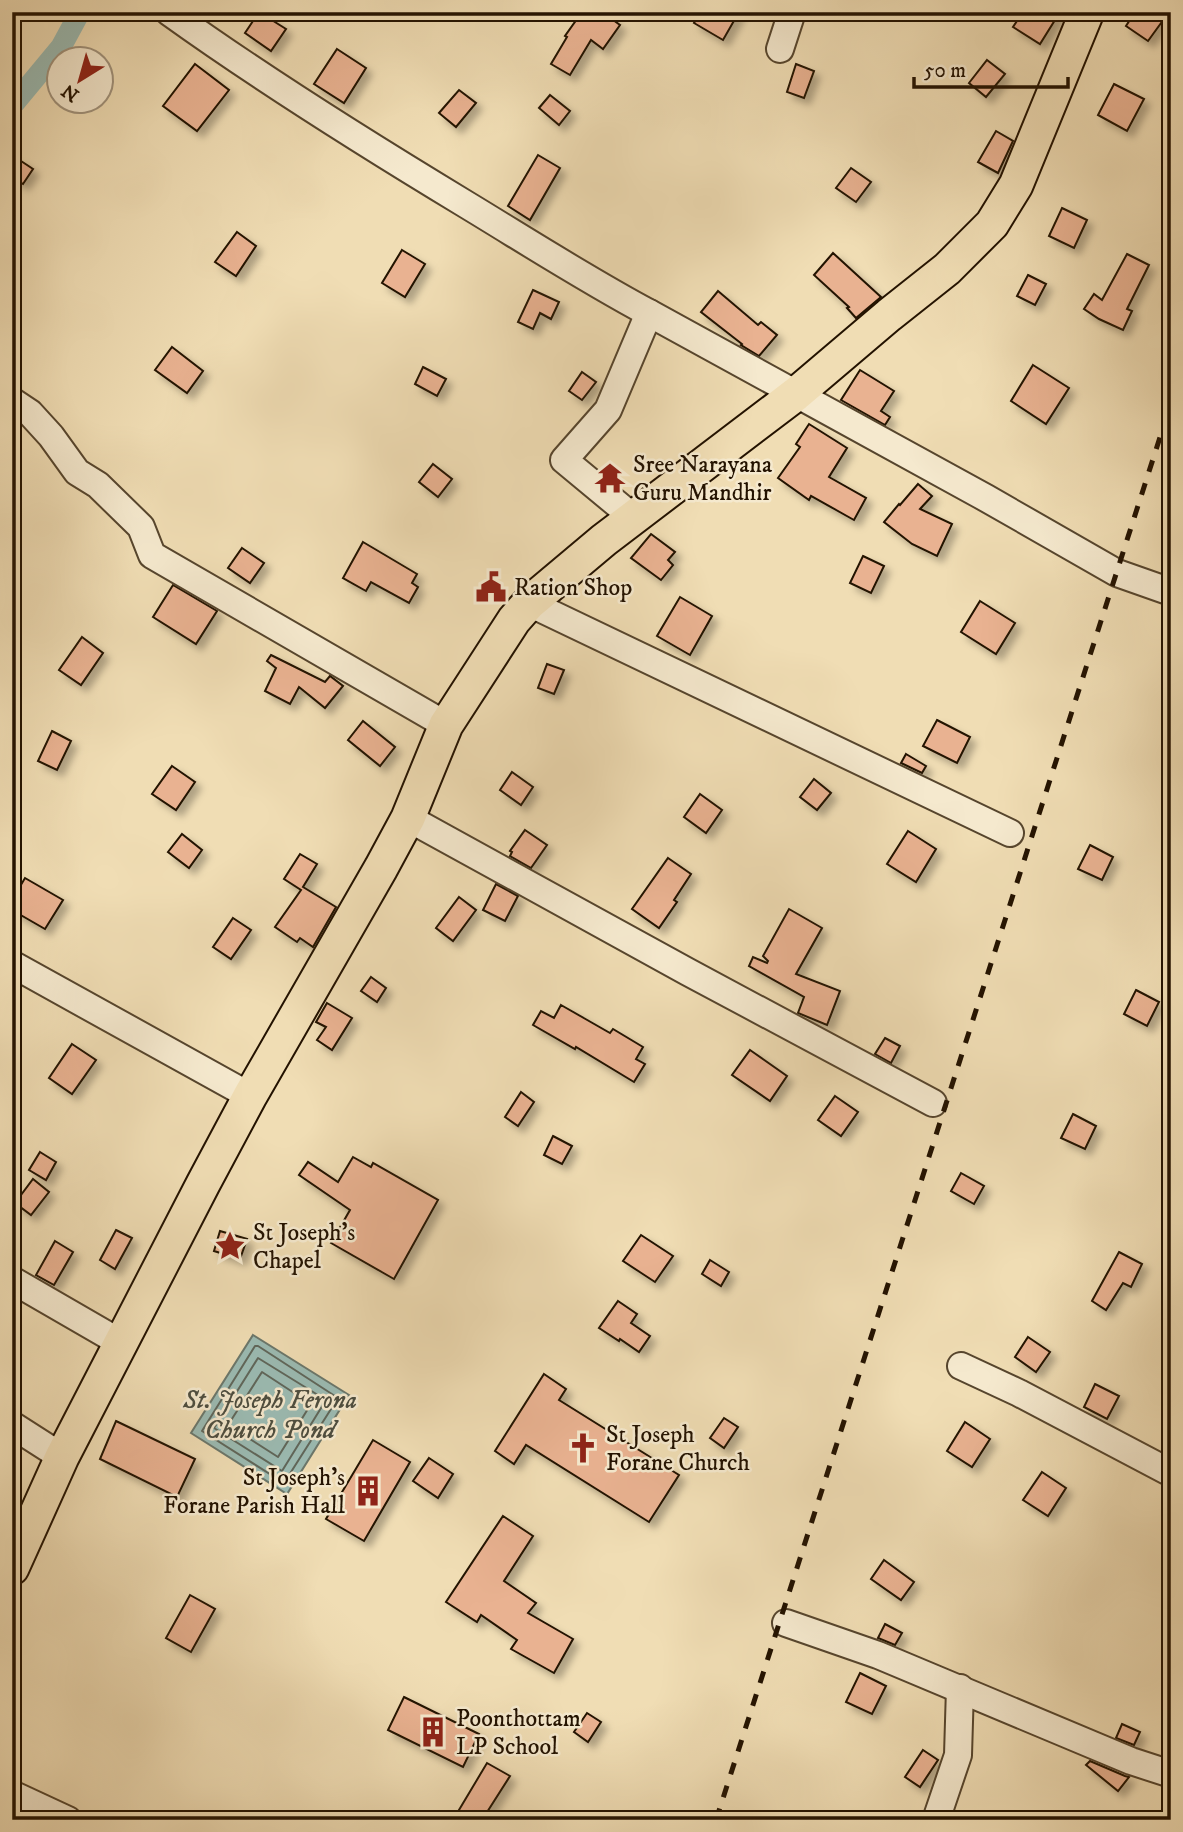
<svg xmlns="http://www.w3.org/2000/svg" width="1183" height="1832" font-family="'IM FELL DW Pica',serif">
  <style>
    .water { fill: #9bbbb3; stroke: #6b776b; stroke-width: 2 }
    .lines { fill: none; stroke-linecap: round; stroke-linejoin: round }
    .shore { stroke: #5f665a; stroke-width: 2 }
    .canal { stroke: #9bbbb3; stroke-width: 21 }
    .building { fill: #e9b291; stroke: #231200; stroke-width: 2; filter: url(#shadow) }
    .minor-casing { stroke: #56452d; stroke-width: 30 }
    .major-casing { stroke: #231200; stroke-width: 37 }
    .minor { stroke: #f5e9ce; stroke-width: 26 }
    .major { stroke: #f0ddb4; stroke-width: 33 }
    .rail { stroke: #231200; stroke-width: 5; stroke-dasharray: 12 12; stroke-linecap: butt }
    .labels { text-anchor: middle; stroke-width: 5; stroke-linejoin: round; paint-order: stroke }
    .poi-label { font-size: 24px; fill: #231200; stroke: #f5e9ce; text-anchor: start }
    .water-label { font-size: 26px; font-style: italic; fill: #4d4d3f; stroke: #f5e9ce }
  </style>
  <defs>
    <filter id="shadow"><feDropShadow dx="6" dy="6" stdDeviation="3.5" flood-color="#0004"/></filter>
  </defs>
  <rect width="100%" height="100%" fill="#f0ddb4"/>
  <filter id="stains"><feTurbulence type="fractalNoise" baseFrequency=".00286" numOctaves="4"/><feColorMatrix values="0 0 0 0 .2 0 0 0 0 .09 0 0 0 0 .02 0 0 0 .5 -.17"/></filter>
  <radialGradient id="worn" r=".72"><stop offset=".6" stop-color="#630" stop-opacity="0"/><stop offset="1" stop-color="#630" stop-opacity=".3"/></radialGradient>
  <polygon class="water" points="253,1335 349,1395 287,1494 191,1433"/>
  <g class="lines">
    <g class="shore">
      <polygon points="255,1346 258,1346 338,1398 284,1483 202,1431"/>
      <polygon points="258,1358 326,1400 282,1471 214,1428"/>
      <polygon points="262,1372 311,1404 278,1457 228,1425"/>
    </g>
    <polyline class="canal" points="12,106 61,47 80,12"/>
  </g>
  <g class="building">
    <polygon points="259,12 286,29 271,51 245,33"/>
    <polygon points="582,12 602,12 620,25 603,49 591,40 570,75 551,64 567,37 565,36"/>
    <polygon points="700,12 739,12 723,40 694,23"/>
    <polygon points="1023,12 1060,12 1040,44 1013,27"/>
    <polygon points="1135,12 1169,12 1148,41 1126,26"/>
    <polygon points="337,49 366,68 344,103 314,84"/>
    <polygon points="987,60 1005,74 986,97 969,83"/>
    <polygon points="195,64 229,90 197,131 163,106"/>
    <polygon points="796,64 814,71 804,98 787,92"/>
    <polygon points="1114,84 1144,99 1127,131 1098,115"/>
    <polygon points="459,90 476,103 456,127 439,113"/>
    <polygon points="550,95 570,111 559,125 539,108"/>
    <polygon points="996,131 1013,141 998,173 978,162"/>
    <polygon points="538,155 560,168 530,220 508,206"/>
    <polygon points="18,159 33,169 23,184 12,177 12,167"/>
    <polygon points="851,168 871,182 856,202 836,188"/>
    <polygon points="1062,208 1087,220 1074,248 1049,236"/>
    <polygon points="237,232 256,246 236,276 215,262"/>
    <polygon points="402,250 425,264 405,297 382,283"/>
    <polygon points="833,253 881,297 856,318 847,308 849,307 814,275"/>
    <polygon points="1127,254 1149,265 1127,309 1132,311 1123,330 1099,319 1084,309 1094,294 1102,300"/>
    <polygon points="1028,275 1046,284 1035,305 1017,296"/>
    <polygon points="533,290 559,302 551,319 540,313 533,329 518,322"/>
    <polygon points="718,291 758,325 761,322 777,335 759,356 741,345 742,344 701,312"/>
    <polygon points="172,347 203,371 187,393 155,370"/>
    <polygon points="1033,365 1069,388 1046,424 1011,401"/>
    <polygon points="423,367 446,379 437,396 415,384"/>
    <polygon points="860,370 894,391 881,411 890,417 885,425 841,400"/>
    <polygon points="582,372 596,382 582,400 569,391"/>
    <polygon points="809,424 847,448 829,477 866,498 854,520 811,496 809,500 778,478 800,447 796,444"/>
    <polygon points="433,464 452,479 438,497 419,482"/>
    <polygon points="918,484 932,496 920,509 952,524 937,556 912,544 884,522 899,504 900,505"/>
    <polygon points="651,534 675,552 668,560 673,565 661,580 631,558"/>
    <polygon points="363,542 417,574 412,583 418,587 409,603 371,582 366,591 343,578"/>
    <polygon points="242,548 264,563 250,583 228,568"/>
    <polygon points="863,556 884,566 871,593 850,583"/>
    <polygon points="173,585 217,611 196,644 153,617"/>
    <polygon points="680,597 712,616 690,655 657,636"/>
    <polygon points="980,601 1015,623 996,654 961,632"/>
    <polygon points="82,637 103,653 81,685 59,670"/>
    <polygon points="271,655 325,682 330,676 343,686 325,708 299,687 290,704 265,691 276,668 267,661"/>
    <polygon points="547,664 564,670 554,694 538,688"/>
    <polygon points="937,720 970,737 957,763 923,746"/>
    <polygon points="363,721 395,747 380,766 348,740"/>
    <polygon points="52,731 71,741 57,770 38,761"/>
    <polygon points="906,754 926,766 922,773 901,763"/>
    <polygon points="172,766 195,782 176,810 152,794"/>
    <polygon points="512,772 533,787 521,805 500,790"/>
    <polygon points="814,779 831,793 817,810 800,797"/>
    <polygon points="700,794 722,810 706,833 684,817"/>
    <polygon points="525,830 547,845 531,868 510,856 512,852 510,851"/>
    <polygon points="908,831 936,849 916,882 887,864"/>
    <polygon points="182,834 202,850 189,868 168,852"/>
    <polygon points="1090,845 1113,857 1102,880 1078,869"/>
    <polygon points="300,854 317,864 303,887 336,907 313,947 300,938 297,942 275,927 301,890 284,879"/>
    <polygon points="668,858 691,874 674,900 677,902 659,928 632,909"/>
    <polygon points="25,878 63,900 45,929 12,910 12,900"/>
    <polygon points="496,884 518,896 505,921 483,910"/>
    <polygon points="459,897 476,910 453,941 436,928"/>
    <polygon points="789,909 822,928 796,974 840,991 827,1025 798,1013 804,997 749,966 753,957 767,963 768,961 763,956"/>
    <polygon points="233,918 251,930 231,959 213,947"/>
    <polygon points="371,977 386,988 377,1002 361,991"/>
    <polygon points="1136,990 1159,1002 1147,1026 1124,1014"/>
    <polygon points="327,1003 352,1018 332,1050 317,1040 326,1027 316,1022"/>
    <polygon points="561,1005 610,1033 613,1029 643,1047 636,1059 645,1064 634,1082 576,1047 575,1049 533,1025 541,1011 554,1018"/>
    <polygon points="885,1038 900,1046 891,1063 875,1054"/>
    <polygon points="72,1044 96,1060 72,1094 49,1078"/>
    <polygon points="750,1050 787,1076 770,1101 732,1075"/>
    <polygon points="521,1092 534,1102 518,1126 505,1117"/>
    <polygon points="835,1096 858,1112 841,1136 818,1120"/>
    <polygon points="1073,1114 1096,1126 1085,1149 1061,1138"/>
    <polygon points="553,1136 572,1146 562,1164 544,1155"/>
    <polygon points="40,1152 56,1162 46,1180 29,1170"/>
    <polygon points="353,1157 371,1167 373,1163 438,1200 394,1279 331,1243 350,1210 299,1175 308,1162 338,1182"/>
    <polygon points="961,1173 984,1186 974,1204 951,1191"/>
    <polygon points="33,1179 49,1192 31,1215 15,1203"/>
    <polygon points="116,1230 132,1238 115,1269 100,1260"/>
    <polygon points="220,1231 247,1239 240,1259 214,1251"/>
    <polygon points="641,1235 673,1256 655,1282 623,1261"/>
    <polygon points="55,1241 73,1252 54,1285 36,1275"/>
    <polygon points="1119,1252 1142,1264 1131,1287 1123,1283 1106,1310 1092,1301"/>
    <polygon points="710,1260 729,1272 721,1286 702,1274"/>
    <polygon points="618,1301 637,1314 631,1323 650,1336 639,1352 620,1339 619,1341 599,1328"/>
    <polygon points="1028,1337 1050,1352 1036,1372 1015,1357"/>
    <polygon points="544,1374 566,1389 559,1400 679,1475 649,1522 526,1445 514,1464 495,1451"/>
    <polygon points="1095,1384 1119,1396 1107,1419 1084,1407"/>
    <polygon points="724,1418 738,1427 724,1448 710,1438"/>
    <polygon points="116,1421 195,1459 177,1497 100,1459"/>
    <polygon points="965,1422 990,1439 972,1467 947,1451"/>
    <polygon points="373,1440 410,1462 364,1541 326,1519"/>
    <polygon points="429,1458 453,1474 438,1498 413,1481"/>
    <polygon points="1042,1472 1066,1488 1048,1516 1023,1500"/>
    <polygon points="503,1516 533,1536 504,1581 536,1603 528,1613 573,1639 554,1673 511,1649 517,1640 481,1615 477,1622 446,1602"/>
    <polygon points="884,1560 914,1582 901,1600 871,1579"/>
    <polygon points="190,1595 215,1609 191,1652 166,1638"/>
    <polygon points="885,1624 902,1633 895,1645 878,1638"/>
    <polygon points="860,1673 886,1686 872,1714 846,1702"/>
    <polygon points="404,1697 479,1734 463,1767 388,1730"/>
    <polygon points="587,1713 601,1722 588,1742 574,1732"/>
    <polygon points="1122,1724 1140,1732 1134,1745 1116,1738"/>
    <polygon points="923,1750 938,1760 920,1787 905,1777"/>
    <polygon points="1090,1761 1125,1776 1129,1777 1118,1791 1086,1765"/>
    <polygon points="487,1763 510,1776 482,1820 453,1820"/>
  </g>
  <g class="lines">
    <g class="minor-casing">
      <g id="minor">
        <path d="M169 12C265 81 366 144 467 205 528 242 587 280 649 313"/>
        <polyline points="780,49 792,12"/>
        <polyline points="12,401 30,413 51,436 77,472 98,485 141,527 152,555 446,725"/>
        <polyline points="634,518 564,460 608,410 649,313 986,498 1117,573 1171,592"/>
        <polyline points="529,603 1010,833"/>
        <polyline points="408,818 688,972 933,1103"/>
        <polyline points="12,964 250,1096"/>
        <polyline points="12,1280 121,1343"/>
        <polyline points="961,1366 1019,1393 1171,1473"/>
        <polyline points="12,1425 62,1457"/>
        <polyline points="786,1623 878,1655 1131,1761 1171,1774"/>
        <polyline points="12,1794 68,1820"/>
        <polyline points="936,1820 958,1755 960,1688"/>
      </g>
    </g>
    <g class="major-casing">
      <polyline id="major" points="12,1568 62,1457 203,1184 250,1096 381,868 408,818 446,725 514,620 529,603 604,540 796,394 889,315 947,269 992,224 1016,185 1087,12"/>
    </g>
    <use href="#minor" class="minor"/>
    <use href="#major" class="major"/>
    <polyline class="rail" points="716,1820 1171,403"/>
  </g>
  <defs>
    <g id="temple-bare" transform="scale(2.415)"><path d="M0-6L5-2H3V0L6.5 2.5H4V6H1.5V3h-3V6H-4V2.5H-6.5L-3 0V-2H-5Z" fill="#8f2418" stroke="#f5e9ce" stroke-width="2.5" paint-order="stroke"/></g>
    <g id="civic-bare" transform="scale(2.415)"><path d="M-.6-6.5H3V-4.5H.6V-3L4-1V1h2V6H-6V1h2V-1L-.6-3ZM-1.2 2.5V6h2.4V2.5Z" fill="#8f2418" stroke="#f5e9ce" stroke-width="2.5" paint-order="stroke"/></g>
    <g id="sight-bare" transform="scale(2.415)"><path d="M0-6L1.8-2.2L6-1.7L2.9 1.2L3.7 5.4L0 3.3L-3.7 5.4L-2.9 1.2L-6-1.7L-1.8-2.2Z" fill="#8f2418" stroke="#f5e9ce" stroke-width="2.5" paint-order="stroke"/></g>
    <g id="church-bare" transform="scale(2.415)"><path d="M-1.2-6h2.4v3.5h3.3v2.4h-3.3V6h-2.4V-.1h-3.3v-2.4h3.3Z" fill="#8f2418" stroke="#f5e9ce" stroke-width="2.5" paint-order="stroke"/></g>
    <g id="building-bare" transform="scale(2.415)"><path d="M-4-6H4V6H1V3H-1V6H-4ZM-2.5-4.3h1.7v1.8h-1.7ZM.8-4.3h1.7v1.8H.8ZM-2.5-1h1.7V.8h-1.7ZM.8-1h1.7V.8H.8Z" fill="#8f2418" stroke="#f5e9ce" stroke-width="2.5" paint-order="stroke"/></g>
  </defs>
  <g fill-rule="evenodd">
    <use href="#temple-bare" x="610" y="478"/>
    <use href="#civic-bare" x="491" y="587"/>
    <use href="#sight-bare" x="230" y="1246"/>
    <use href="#church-bare" x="583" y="1448"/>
    <use href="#building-bare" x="368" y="1491"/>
    <use href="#building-bare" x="433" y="1732"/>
  </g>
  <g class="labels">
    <g class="poi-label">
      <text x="633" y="472">Sree Narayana<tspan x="633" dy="28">Guru Mandhir</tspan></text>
      <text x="514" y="595">Ration Shop</text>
      <text x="253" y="1240">St Joseph's<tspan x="253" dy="28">Chapel</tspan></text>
      <text x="606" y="1442">St Joseph<tspan x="606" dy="28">Forane Church</tspan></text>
      <text x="345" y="1485" text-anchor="end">St Joseph's<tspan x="345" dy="28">Forane Parish Hall</tspan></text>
      <text x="456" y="1726">Poonthottam<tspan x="456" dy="28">LP School</tspan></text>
    </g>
    <g class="water-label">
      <text x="270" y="1408">St. Joseph Ferona<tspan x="270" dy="30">Church Pond</tspan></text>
    </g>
  </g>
  <rect width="1183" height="1832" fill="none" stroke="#f0ddb4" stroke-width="42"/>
  <rect x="14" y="14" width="1155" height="1804" fill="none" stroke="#231200" stroke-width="3.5"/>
  <rect x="21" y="21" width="1141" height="1790" fill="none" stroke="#231200" stroke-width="2"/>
  <g transform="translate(80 80) rotate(217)"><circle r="33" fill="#f5e9ce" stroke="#a1937c" stroke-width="2"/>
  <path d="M0-5L12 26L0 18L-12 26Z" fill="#8f2418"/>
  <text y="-10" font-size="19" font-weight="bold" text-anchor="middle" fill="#231200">N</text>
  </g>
  <path d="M914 77v10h154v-10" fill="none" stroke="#231200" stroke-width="3.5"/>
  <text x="924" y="77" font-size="21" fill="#231200" stroke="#f5e9ce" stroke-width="5" paint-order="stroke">50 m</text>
  <rect width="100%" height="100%" filter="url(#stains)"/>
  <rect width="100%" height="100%" fill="url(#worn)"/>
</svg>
